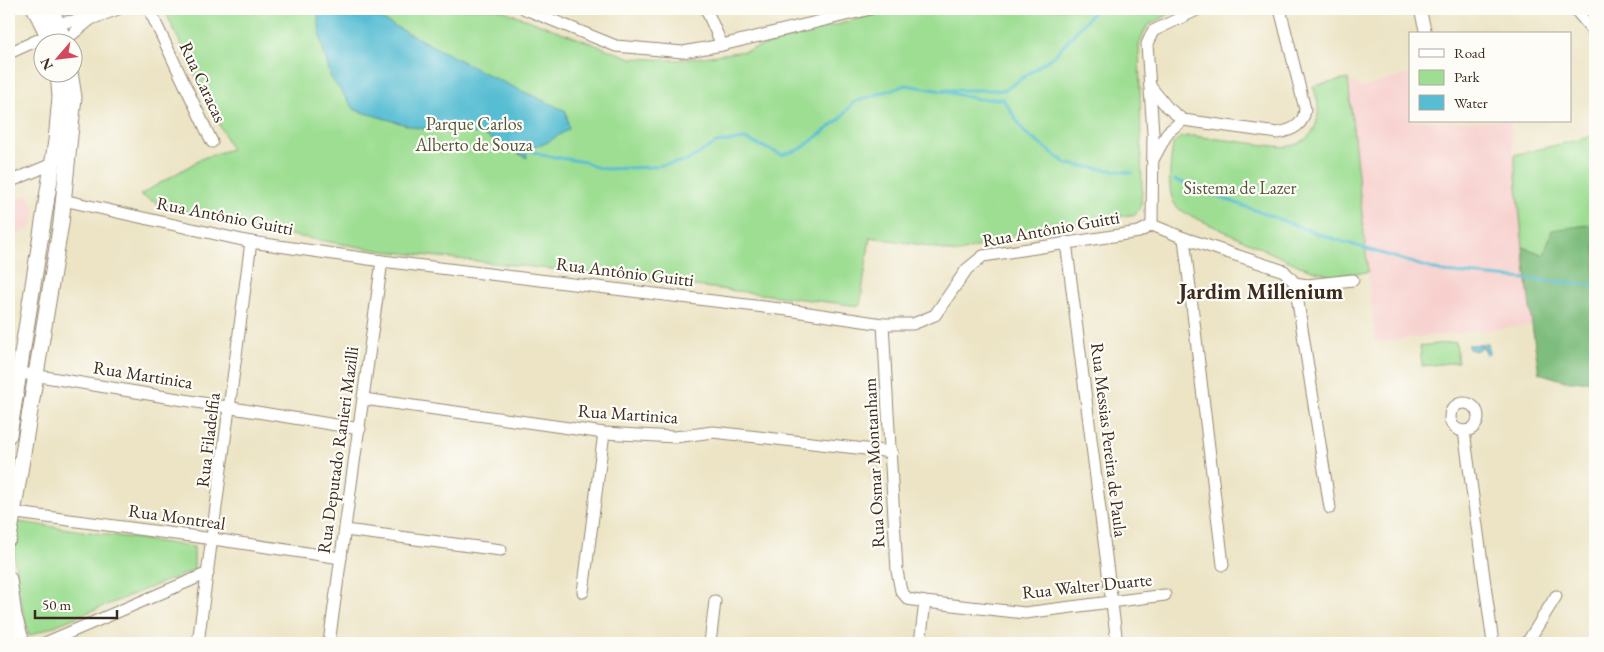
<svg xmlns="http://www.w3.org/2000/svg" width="1604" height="652" font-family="'EB Garamond',serif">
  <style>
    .built { fill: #f7d0cd }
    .green { fill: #9ede93; stroke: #6c8458 }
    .forest { fill: #7ebd7d; stroke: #5c744e }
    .water { fill: #56bdd3; stroke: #487478 }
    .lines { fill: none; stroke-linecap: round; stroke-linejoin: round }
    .stream { stroke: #56bdd3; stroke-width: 3 }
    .street-casing { stroke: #948772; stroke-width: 13 }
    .secondary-casing { stroke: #948772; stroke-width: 17 }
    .street { stroke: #fff; stroke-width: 11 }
    .secondary { stroke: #fff; stroke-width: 15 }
    .labels { text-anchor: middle; stroke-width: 4.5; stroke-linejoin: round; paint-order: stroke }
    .street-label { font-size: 18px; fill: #3b2a1e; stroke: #fdfcf7 }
    .park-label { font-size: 18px; fill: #54573b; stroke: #fdfcf7 }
    .district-label { font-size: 22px; font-weight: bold; fill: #3b2a1e; stroke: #fdfcf7 }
  </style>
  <rect width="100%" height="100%" fill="#fdfcf7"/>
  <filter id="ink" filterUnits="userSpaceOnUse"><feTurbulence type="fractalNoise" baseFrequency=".02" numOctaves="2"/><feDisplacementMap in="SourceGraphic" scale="10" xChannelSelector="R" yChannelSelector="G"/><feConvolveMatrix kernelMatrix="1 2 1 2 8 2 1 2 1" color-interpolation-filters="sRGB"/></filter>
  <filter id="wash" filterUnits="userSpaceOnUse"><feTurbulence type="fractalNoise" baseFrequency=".0096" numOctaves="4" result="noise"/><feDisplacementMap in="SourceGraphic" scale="20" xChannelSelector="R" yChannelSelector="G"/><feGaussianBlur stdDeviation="1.12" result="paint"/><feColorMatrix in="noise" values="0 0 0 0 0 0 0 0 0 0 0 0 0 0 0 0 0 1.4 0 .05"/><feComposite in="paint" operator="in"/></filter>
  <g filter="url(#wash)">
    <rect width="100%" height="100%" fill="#ece4c5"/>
    <g class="built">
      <polygon points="1410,74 1410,121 1510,121 1532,325 1375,342 1348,79 1362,88"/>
      <polygon points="29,194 36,214 33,216 35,220 30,223 32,227 9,239 9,203"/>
    </g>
    <g class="green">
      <polygon points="164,9 499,9 631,58 681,60 745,51 893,9 1179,9 1147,26 1139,45 1142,189 1141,206 1136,214 1020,233 957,253 922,245 870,237 860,306 596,274 384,251 236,226 161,205 140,195 203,158 231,149"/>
      <path d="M1348 79 1368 272 1332 276 1300 266 1187 214C1184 212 1180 210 1177 207 1165 194 1171 161 1173 144 1179 136 1184 136 1194 136L1283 147C1306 145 1320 130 1318 106 1318 100 1315 93 1313 86Z"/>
      <polygon points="1595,136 1595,224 1587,225 1544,255 1523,247 1514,155"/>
      <polygon points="1456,342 1458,362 1422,366 1420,346"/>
      <polygon points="19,522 194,547 194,570 29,636 18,588 14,555"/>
    </g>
    <polygon class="forest" points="1595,224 1595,380 1592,381 1565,381 1539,373 1532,325 1523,247 1544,255 1552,230"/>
    <g class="water">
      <polygon points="320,9 360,9 364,10 492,77 566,111 569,129 546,143 526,149 527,158 482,134 417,128 355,110 331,78 321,41 318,16"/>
      <polygon points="1488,344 1489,354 1487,355 1484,348 1481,347 1476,351 1469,349 1468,345"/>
    </g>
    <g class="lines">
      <g class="stream">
        <polyline points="943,90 1005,90 1055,55 1096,9"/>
        <polyline points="525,148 542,155 585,162 595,167 607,169 650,167 687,161 716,143 745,139 782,155 801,149 840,119 854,102 906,85 937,90 978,99 1003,99 1025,133 1067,164 1132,173"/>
        <polyline points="1175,180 1321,235 1443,272 1595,285"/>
      </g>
    </g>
  </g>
  <g filter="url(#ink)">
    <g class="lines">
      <g class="street-casing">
        <g id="street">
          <polyline points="149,9 212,142"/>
          <polyline points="525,9 616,46 683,52 722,45 870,9"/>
          <polyline points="706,9 722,45"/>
          <polyline points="1420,9 1426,34"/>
          <polyline points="1575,9 1595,33"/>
          <polyline points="57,23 91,19 118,9"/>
          <polyline points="64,41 91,19"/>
          <polyline points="9,53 49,35"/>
          <path d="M1150 86 1167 107 1183 120 1278 133C1293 130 1304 125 1305 109L1280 9"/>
          <polyline points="1154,158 1168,132 1183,120"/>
          <polyline points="9,182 52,164"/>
          <polyline points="63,200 251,242 382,261 788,310 883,324 913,324 935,315 967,269 983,256 1139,232 1152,225"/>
          <polyline points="1152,225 1153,133 1147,44 1153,31 1199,9"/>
          <polyline points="1152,225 1184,238 1284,271 1295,283 1307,285 1353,280"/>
          <polyline points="1184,238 1223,565"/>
          <polyline points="1066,242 1117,643"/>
          <polyline points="1295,283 1330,508"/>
          <polyline points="883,324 897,571 901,591 908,599 925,602 1025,613 1165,595"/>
          <polyline points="9,371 360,429"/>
          <polyline points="364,399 604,433 675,437 713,432 892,452"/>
          <circle cx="1464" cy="417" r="14"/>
          <polyline points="1464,431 1493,643"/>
          <polyline points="9,512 213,539 341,558"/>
          <polyline points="345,530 501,550"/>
          <polyline points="583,592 604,433"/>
          <polyline points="45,643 208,573"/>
          <polyline points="198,643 251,242"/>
          <polyline points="329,643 382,261"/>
          <polyline points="710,643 715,601"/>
          <polyline points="920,643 925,602"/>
          <polyline points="1527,643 1556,596"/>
        </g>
      </g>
      <g class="secondary-casing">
        <g id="secondary">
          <polyline points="35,9 51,42"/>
          <polyline points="51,9 65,42"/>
          <polyline points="9,435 56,141 60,97 58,72"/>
          <polyline points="9,538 61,223 74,97 70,72"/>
          <polyline points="9,579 14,616 22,643"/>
        </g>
      </g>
      <use href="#street" class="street"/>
      <use href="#secondary" class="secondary"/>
    </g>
  </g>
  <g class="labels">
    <g class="street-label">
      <text transform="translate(203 82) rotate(65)" y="6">Rua Caracas</text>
      <text transform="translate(225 216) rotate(11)" y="6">Rua Antônio Guitti</text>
      <text transform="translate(1051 229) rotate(-10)" y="6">Rua Antônio Guitti</text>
      <text transform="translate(625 272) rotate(7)" y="6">Rua Antônio Guitti</text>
      <text transform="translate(143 375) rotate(9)" y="6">Rua Martinica</text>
      <text transform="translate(628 414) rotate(4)" y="6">Rua Martinica</text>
      <text transform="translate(208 440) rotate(-83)" y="6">Rua Filadelfia</text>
      <text transform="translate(1109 440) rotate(83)" y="6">Rua Messias Pereira de Paula</text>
      <text transform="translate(338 450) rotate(-82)" y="6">Rua Deputado Ranieri Mazilli</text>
      <text transform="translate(874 463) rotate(-93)" y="6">Rua Osmar Montanham</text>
      <text transform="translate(177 517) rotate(8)" y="6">Rua Montreal</text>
      <text transform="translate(1087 586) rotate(-6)" y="6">Rua Walter Duarte</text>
    </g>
    <g class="park-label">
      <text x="474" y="130">Parque Carlos<tspan x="474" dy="21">Alberto de Souza</tspan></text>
      <text x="1240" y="194">Sistema de Lazer</text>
    </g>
    <g class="district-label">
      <text x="1261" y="299">Jardim Millenium</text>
    </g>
  </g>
  <rect width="1604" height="652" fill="none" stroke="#fdfcf7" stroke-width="30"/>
  <rect x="1409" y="32" width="162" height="90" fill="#fdfcf7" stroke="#afa8a0"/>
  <rect x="1419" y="49" width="25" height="8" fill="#ffffff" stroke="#afa8a0"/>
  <text x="1454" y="58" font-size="15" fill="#3b2a1e">Road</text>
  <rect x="1419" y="70" width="25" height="15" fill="#9ede93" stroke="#afa8a0"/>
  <text x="1454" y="82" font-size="15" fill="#3b2a1e">Park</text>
  <rect x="1419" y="95" width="25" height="15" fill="#56bdd3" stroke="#afa8a0"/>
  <text x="1454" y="108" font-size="15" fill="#3b2a1e">Water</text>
  <g transform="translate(58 58) rotate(242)"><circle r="24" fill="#fdfcf7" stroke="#afa8a0"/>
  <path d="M0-4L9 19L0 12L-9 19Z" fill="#d1495b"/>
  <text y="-8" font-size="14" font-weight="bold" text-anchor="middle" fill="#3b2a1e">N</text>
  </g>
  <path d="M35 610v8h82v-8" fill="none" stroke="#3b2a1e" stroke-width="2.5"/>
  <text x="42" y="610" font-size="15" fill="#3b2a1e" stroke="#fdfcf7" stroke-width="4" paint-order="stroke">50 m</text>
</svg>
